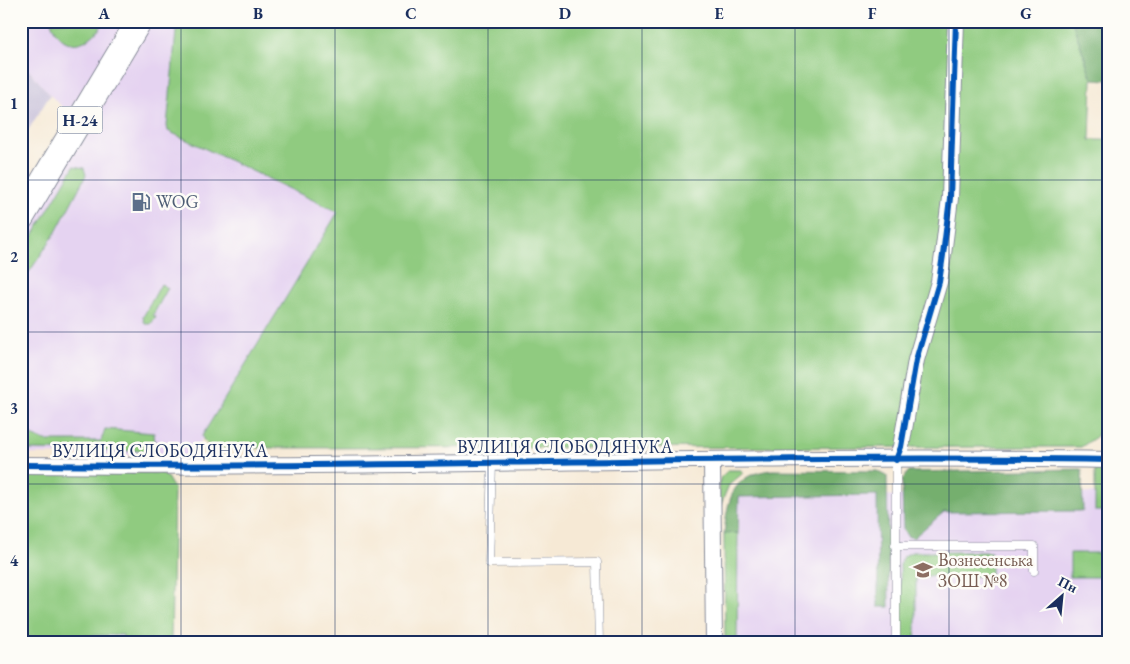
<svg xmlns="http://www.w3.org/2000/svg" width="1130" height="664" font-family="'EB Garamond',serif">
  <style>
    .built { fill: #e5d3f1 }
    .industrial { fill: #c7c0d9 }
    .green { fill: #90cb80; stroke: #567d6f }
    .forest { fill: #74af6e; stroke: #486f66 }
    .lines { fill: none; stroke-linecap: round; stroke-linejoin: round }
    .lane-casing { stroke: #888c9a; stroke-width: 9 }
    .street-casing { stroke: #888c9a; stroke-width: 18 }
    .primary-casing { stroke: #888c9a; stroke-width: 27 }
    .lane { stroke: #fff; stroke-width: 8 }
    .street { stroke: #fff; stroke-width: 16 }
    .primary { stroke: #fff; stroke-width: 25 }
    .cycleway-casing { stroke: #fdfcf7; stroke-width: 9 }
    .cycleway { stroke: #0057b8; stroke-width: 6 }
    .grid { fill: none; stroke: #1b2f5e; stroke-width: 1; stroke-opacity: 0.55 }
    .labels { text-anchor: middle; stroke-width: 5; stroke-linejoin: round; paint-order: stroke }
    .shield { fill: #fdfcf7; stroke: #5f6c8c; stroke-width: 1 }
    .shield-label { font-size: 16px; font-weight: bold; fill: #1b2f5e }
    .service-label { font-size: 18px; fill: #4e5e75; stroke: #fdfcf7; text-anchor: start }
    .street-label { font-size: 18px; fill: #1b2f5e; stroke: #fdfcf7 }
    .education-label { font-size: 18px; fill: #785e54; stroke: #fdfcf7; text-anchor: start }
    .neatline { fill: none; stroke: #1b2f5e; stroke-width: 2 }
    .grid-label { font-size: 16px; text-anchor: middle; font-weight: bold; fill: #1b2f5e }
  </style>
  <rect width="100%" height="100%" fill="#fdfcf7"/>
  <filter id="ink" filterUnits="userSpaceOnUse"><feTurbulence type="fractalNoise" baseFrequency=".02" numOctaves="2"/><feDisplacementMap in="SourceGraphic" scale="10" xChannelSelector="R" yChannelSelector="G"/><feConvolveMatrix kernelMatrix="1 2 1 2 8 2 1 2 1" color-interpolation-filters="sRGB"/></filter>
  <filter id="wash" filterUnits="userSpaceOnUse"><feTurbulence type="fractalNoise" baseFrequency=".0096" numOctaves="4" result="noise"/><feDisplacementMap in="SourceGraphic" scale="20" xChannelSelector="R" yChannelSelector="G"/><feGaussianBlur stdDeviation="1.12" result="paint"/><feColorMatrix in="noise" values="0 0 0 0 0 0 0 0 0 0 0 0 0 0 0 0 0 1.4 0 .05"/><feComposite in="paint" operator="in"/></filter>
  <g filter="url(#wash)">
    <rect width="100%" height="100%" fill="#f6e9d5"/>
    <g class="built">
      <polygon points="21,21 125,21 69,113 50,95 21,61"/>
      <polygon points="147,21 177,21 167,126 171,133 339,212 192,456 21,454 21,234"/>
      <polygon points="1109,493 1109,643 737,643 739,497"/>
      <polygon points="171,634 171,643 21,643 21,637"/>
    </g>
    <polygon class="industrial" points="21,61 50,95 21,142"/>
    <g class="green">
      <path d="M105 21C90 46 63 55 51 22Z"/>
      <polygon points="177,21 1072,21 1092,79 1090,140 1109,140 1101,429 1096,437 1081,447 211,448 204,441 202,436 338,212 168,131 167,126"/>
      <polygon points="74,166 84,168 86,175 56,232 30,271 26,275 21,275 21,256"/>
      <polygon points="161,284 168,288 153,315 156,317 151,324 145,324 143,317"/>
      <polygon points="105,429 154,433 155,444 145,451 21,450 21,430 45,441 101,441"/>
      <rect x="1095" y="469" width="14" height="42"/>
      <polygon points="728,470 741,470 743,473 729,485 718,511 720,478"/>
      <polygon points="21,471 162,473 167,477 174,489 171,643 123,643 123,635 21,637"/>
      <polygon points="738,533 737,643 725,643 724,534"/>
      <polygon points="912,552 991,552 991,576 916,576 916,643 901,643 900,565 904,556"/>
      <polygon points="1070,553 1109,553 1109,643 1108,577 1070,577"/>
    </g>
    <g class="forest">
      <polygon points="1072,21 1109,21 1109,80 1092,79"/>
      <polygon points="1082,469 1083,511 944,512 913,538 907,536 903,529 902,480 908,472"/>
      <path d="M772 470 877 471 887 476 889 607H878L877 495 739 497 738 533 724 534C728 499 731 474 772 470Z"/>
    </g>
  </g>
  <g filter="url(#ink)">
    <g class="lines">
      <g class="lane-casing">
        <g id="lane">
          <polyline points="492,462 489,563 597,562 599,643"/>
          <polyline points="895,546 1034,546 1034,571"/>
          <polyline points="55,643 106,643"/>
          <polyline points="896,643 896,460"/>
        </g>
      </g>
      <g class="street-casing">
        <g id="street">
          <polyline points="896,460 901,447 916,360 939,282 943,255 950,198 956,21"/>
          <polyline points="712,461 714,643"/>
          <path d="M21 465C384 469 746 454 1109 460"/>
        </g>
      </g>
      <g class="primary-casing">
        <polyline id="primary" points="21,218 139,21"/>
      </g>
      <use href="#lane" class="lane"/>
      <use href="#street" class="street"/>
      <use href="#primary" class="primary"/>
      <g class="cycleway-casing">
        <g id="cycleway">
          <polyline points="896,460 901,447 916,360 939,282 943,255 950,198 956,21"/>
          <path d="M21 465C384 469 746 454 1109 460"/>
        </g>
      </g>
      <use href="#cycleway" class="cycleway"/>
    </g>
  </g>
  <path class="grid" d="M181 21V643M335 21V643M488 21V643M642 21V643M795 21V643M949 21V643M21 180H1109M21 332H1109M21 484H1109"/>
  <defs>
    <g id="fuel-bare" transform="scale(1.5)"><path d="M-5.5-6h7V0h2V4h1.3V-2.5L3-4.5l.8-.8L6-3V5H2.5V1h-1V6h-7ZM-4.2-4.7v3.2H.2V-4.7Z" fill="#5c6f8a" stroke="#fdfcf7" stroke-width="2.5" paint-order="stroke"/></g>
    <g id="school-bare" transform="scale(1.5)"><path d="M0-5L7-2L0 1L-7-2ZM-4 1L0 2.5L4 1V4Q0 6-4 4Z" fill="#8d6e63" stroke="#fdfcf7" stroke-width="2.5" paint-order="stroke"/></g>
  </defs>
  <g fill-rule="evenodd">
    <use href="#fuel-bare" x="141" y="202"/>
    <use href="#school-bare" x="923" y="570"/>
  </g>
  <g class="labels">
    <rect class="shield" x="57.5" y="106.5" width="45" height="27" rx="4"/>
    <g class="shield-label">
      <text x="80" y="126">Н-24</text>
    </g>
    <g class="service-label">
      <text x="156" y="208">WOG</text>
    </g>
    <g class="street-label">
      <text x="565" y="453">ВУЛИЦЯ СЛОБОДЯНУКА</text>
      <text x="160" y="457">ВУЛИЦЯ СЛОБОДЯНУКА</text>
    </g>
    <g class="education-label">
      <text x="938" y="566">Вознесенська<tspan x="938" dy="21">ЗОШ №8</tspan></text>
    </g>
  </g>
  <rect width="1130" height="664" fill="none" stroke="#fdfcf7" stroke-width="55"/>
  <g transform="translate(1062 596) rotate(27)" stroke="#fdfcf7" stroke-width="4" paint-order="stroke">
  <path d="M0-4L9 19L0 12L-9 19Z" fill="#1b2f5e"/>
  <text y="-8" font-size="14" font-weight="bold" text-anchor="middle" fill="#1b2f5e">Пн</text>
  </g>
  <rect x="28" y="28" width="1074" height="608" class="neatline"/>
  <g class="grid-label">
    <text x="104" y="19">A</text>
    <text x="258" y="19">B</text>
    <text x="411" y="19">C</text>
    <text x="565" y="19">D</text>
    <text x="719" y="19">E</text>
    <text x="872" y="19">F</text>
    <text x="1026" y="19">G</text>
    <text x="14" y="109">1</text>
    <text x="14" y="262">2</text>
    <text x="14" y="414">3</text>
    <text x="14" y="566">4</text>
  </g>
</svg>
